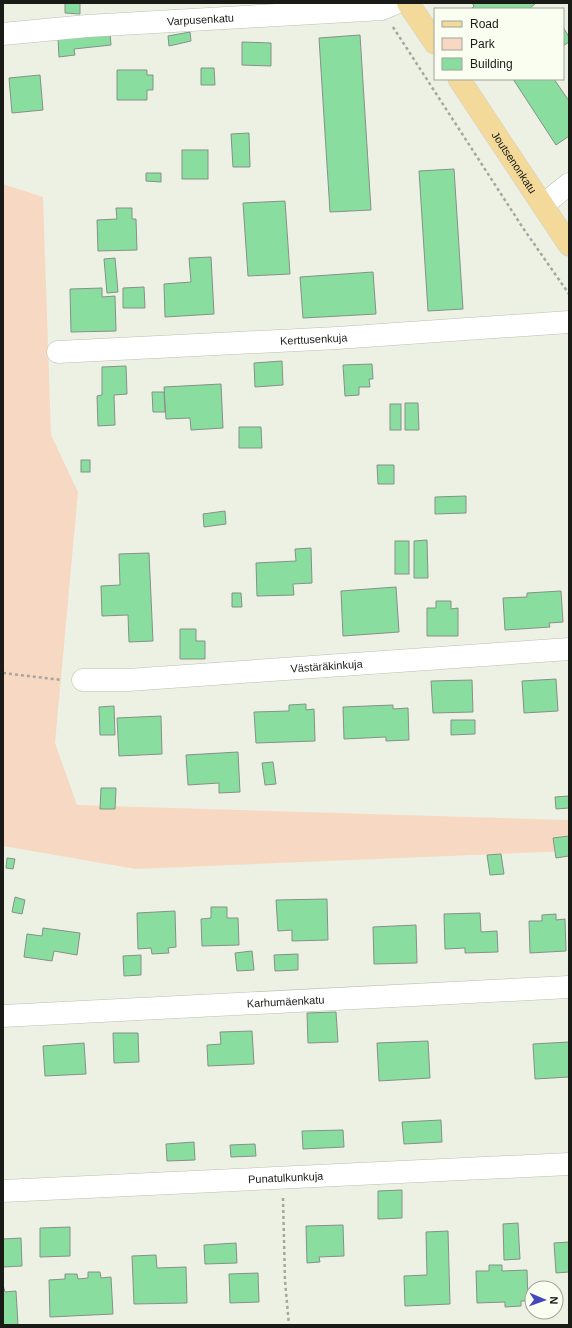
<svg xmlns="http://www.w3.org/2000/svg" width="572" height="1328" font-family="Helvetica,sans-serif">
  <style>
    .green { fill: #f7d8c2 }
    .building { fill: #89de9f; stroke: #859188 }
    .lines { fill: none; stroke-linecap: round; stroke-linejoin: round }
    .minor-casing { stroke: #bbbfb2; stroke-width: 23 }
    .major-casing { stroke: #d1d1d0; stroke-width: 23 }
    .path { stroke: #a4a79c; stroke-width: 2.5; stroke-dasharray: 3 3; stroke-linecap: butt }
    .minor { stroke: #fff; stroke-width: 22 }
    .major { stroke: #f3da9a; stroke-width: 22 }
    .labels { text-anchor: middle; stroke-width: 3.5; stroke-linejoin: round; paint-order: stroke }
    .street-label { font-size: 11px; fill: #1a1b16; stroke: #fafef0 }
  </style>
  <rect width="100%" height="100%" fill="#edf1e3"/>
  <polygon class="green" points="3,184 43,197 51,435 78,492 55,743 77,805 569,820 569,851 136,869 3,846"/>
  <g class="building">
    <polygon points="65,3 80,3 80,14 65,13"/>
    <polygon points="472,3 536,3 529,9 471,9 474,6"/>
    <polygon points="563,27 569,37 569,42 563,46"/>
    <polygon points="190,32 191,41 169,46 168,36"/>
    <polygon points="110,33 111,45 74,49 75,55 59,57 58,38"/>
    <polygon points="360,35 371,210 330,212 319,38"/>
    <polygon points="242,42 271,43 271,66 242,65"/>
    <polygon points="201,68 214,68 215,85 201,85"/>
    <polygon points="117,70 147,70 147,75 153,75 153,90 147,90 147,100 117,100"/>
    <polygon points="40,75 43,110 12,113 9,78"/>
    <polygon points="513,79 554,79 569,101 569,136 556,145"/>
    <polygon points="249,133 250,167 233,167 231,134"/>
    <rect x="182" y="150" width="26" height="29"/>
    <polygon points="454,169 463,309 428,311 419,171"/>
    <polygon points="146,173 161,173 161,182 146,181"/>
    <polygon points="285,201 290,274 248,276 243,203"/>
    <polygon points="116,208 132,208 132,219 136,219 137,250 98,251 97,220 117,219"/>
    <polygon points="211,257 214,314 165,317 164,284 191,282 189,258"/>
    <polygon points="115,258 118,292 107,293 104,259"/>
    <polygon points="373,272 376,314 303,318 300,277"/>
    <polygon points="144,287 145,308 123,308 123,288"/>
    <polygon points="102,288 102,297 115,296 116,331 71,332 70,289"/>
    <polygon points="282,361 283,385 255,387 254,363"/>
    <polygon points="372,364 373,379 369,379 370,387 359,387 359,395 345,396 343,365"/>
    <polygon points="126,366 127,394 114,395 115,425 98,426 97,396 102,395 102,367"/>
    <polygon points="221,384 223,428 191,430 190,418 166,419 164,387"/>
    <polygon points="152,392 164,392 165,412 153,412"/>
    <polygon points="405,403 418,403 419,430 405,430"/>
    <rect x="390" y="404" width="11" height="26"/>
    <polygon points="239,427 261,427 262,448 239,448"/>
    <rect x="81" y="460" width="9" height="12"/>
    <polygon points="377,465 394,465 394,484 378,484"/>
    <polygon points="466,496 466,513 435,514 435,497"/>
    <polygon points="225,511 226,524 204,527 203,514"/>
    <polygon points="427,540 428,578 414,578 414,541"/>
    <rect x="395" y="541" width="14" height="33"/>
    <polygon points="311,548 312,583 293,584 294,595 257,596 256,563 296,561 295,549"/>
    <polygon points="149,553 153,641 129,642 128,615 102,616 101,586 120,585 119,554"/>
    <polygon points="396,587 399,632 343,636 341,591"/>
    <polygon points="561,591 563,622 549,623 550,627 505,630 503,598 527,597 527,593"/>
    <polygon points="232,593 241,593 242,607 232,607"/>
    <polygon points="436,601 451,601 451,609 458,608 458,636 427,636 427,608 436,608"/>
    <polygon points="180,629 196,629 196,641 205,641 205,659 180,659"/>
    <polygon points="556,679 558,711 524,713 522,681"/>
    <polygon points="472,680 473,712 433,713 431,681"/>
    <polygon points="306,704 306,710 314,709 315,741 256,743 254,712 289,711 289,705"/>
    <polygon points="393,705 393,709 408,708 409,740 386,741 386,737 344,739 343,707"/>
    <polygon points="114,706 115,735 100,735 99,707"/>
    <polygon points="161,716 162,754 119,756 117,718"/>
    <polygon points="451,720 475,720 475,734 451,735"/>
    <polygon points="238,752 240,792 219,793 219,783 188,785 186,755"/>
    <polygon points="273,762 276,784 265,785 262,763"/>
    <polygon points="101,788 116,788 115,809 100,809"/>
    <polygon points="569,796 569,808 556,809 555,797"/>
    <polygon points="569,836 569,856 556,858 553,838"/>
    <polygon points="501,854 504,874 490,875 487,855"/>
    <polygon points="7,858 15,859 13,869 6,868"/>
    <polygon points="15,897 25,900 22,914 12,912"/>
    <polygon points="327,899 328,940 292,941 292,930 278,931 276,900"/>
    <polygon points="211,907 227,907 227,918 238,918 239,945 202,946 201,919 211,918"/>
    <polygon points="175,911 176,947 168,948 169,953 152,954 151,948 138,949 137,913"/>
    <polygon points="480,913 481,932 497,931 498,952 465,953 465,948 445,949 444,914"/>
    <polygon points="556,914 556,920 565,919 566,951 530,953 529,921 542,921 542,915"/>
    <polygon points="416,925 417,963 374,964 373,927"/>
    <polygon points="43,928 80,933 77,955 54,951 52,961 24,957 27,934 42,936"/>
    <polygon points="252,951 254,970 237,971 235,953"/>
    <polygon points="298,954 298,970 275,971 274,955"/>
    <polygon points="141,955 141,975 124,976 123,956"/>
    <polygon points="336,1012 338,1042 308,1043 307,1013"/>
    <polygon points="252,1031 254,1064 208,1066 207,1045 221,1044 220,1032"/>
    <polygon points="113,1033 138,1033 139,1062 114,1063"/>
    <polygon points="428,1041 430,1078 379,1081 377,1043"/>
    <polygon points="569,1042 569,1077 535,1079 533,1044"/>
    <polygon points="84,1043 86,1074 45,1076 43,1046"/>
    <polygon points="441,1120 442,1142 404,1144 402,1122"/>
    <polygon points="343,1130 344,1147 303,1149 302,1131"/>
    <polygon points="194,1142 195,1160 167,1161 166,1144"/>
    <polygon points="255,1144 256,1156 231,1157 230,1145"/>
    <polygon points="402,1190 402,1218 378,1219 378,1191"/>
    <polygon points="518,1223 520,1259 504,1260 503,1224"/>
    <polygon points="343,1225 344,1256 319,1257 320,1262 307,1263 306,1226"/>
    <polygon points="70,1227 70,1256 40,1257 40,1228"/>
    <polygon points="448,1231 450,1304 405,1306 404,1276 427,1275 426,1232"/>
    <polygon points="21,1238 22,1266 3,1267 3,1239"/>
    <polygon points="569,1242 569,1272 556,1273 554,1243"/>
    <polygon points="236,1243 237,1263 205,1264 204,1245"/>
    <polygon points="156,1255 157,1268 186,1267 187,1303 134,1304 132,1256"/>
    <polygon points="489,1265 502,1265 502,1271 527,1270 528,1301 521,1301 521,1306 505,1307 505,1302 477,1303 476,1271 489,1271"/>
    <polygon points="88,1272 100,1272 101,1278 111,1277 113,1314 50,1317 49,1280 65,1279 65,1274 77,1274 78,1279 88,1278"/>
    <polygon points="258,1273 259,1302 230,1303 229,1274"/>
    <polygon points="3,1285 5,1292 16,1291 18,1325 3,1325"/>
  </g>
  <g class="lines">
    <g class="minor-casing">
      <g id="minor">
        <path id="s1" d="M3 34 87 26 382 9 396 3"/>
        <polyline points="543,205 569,184"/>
        <path id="s2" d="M58 352 337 338 569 322"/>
        <path id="s3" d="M83 680H128L569 649"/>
        <path id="s4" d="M3 1016 569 987"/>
        <path id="s5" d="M3 1191 569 1164"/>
      </g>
    </g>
    <g class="major-casing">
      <g id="major">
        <polyline points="408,3 435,43"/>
        <path id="s6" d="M459 79 569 245"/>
      </g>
    </g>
    <g class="path">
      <polyline points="393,27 523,228 569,294"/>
      <polyline points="3,673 62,680"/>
      <polyline points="283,1198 285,1281 289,1325"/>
    </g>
    <use href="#minor" class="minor"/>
    <use href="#major" class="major"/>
  </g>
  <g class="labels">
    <g class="street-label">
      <text dy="4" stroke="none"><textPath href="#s1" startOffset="198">Varpusenkatu</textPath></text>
      <text dy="4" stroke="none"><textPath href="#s6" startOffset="100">Joutsenonkatu</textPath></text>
      <text dy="4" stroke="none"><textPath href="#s2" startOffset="256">Kerttusenkuja</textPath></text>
      <text dy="4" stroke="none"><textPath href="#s3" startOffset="244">Västäräkinkuja</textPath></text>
      <text dy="4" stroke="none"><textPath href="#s4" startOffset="283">Karhumäenkatu</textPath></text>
      <text dy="4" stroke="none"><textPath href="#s5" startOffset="283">Punatulkunkuja</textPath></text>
    </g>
  </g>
  <rect width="572" height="1328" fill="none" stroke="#1a1b16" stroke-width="8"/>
  <rect x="434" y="8" width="130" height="72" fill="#fafef0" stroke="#a0a399"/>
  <rect x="442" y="21" width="20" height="6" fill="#f3da9a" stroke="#a0a399"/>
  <text x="470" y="28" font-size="12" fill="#1a1b16">Road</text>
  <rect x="442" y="38" width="20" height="12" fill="#f7d8c2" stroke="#a0a399"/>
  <text x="470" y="48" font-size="12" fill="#1a1b16">Park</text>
  <rect x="442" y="58" width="20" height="12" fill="#89de9f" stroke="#a0a399"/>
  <text x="470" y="68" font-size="12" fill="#1a1b16">Building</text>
  <g transform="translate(544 1300) rotate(92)"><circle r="19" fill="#fafef0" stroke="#a0a399"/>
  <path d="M0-3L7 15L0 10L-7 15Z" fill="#4747bc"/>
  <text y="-6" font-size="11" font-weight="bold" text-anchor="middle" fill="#1a1b16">N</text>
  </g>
</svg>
